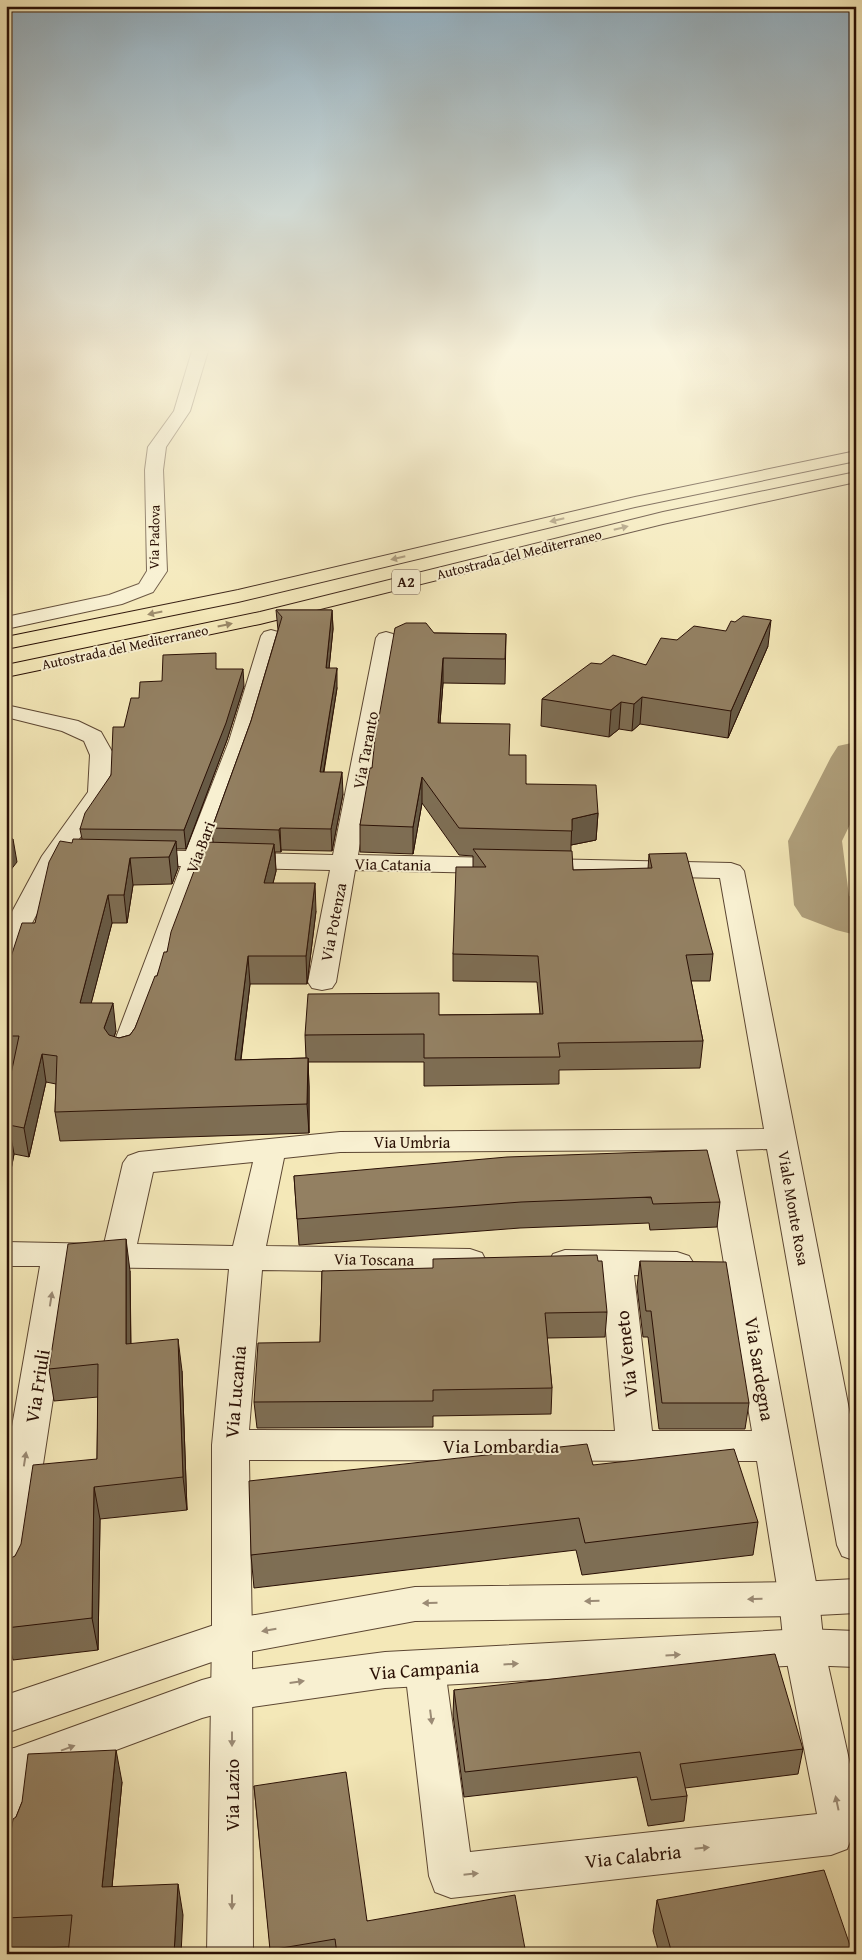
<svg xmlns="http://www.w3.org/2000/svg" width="862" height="1960" font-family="'Gentium Book Plus',serif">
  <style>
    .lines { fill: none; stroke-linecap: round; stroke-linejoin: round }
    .river { fill: #af9f7b; fill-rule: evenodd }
    .minor-casing { stroke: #5c4632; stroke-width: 2 }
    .tertiary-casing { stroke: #5c4632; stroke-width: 2 }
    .motorway-casing { stroke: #2a1005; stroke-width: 2 }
    .minor { fill: #f8f0d1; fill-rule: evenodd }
    .tertiary { fill: #f8f0d1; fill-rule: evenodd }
    .motorway { fill: #f4e8b8; fill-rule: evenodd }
    .wall { fill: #7e6e54; stroke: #2a1005 }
    .shaded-wall { fill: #675a45; stroke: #2a1005 }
    .building { fill: #938062; stroke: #2a1005 }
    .oneway { fill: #998767 }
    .oneway2 { fill: #9b8b75 }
    .labels { text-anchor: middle; stroke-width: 4; stroke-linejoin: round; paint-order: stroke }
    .far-street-label { font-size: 14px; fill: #2a1005; stroke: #f8f0d1 }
    .shield { fill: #f8f0d1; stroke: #685342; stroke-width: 1 }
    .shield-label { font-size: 15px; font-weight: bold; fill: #2a1005 }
    .street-label { font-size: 16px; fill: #2a1005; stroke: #f8f0d1 }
    .near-street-label { font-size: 19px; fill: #2a1005; stroke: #f8f0d1 }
  </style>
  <rect width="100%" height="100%" fill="#f4e8b8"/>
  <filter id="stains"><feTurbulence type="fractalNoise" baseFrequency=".004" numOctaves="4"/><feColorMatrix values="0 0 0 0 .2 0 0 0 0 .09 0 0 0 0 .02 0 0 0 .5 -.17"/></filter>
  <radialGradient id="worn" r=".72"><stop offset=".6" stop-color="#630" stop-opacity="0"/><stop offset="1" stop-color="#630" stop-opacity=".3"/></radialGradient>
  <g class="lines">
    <polygon class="river" points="856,742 856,812 842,841 849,896 856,898 856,935 836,930 802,917 794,905 788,841 831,757 838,746"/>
    <g class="minor-casing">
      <g id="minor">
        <polygon points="192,351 208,351 190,411 166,447 163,470 167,571 153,592 122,604 6,629 6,617 109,595 139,584 147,571 145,470 148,447 174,411"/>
        <path d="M271 630 278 632 281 636 251 741 211 852 333 855 376 638 379 634 386 632 393 634 396 638 358 855 731 863 740 866 744 871 856 1445V1561L842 1556 837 1545 767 1149 736 1150 819 1599 824 1647 856 1791V1827L847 1849 831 1855 451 1898 435 1892 429 1876 405 1669 411 1656 425 1651 439 1656 445 1669 470 1852 817 1814 784 1647 779 1599 757 1461 249 1460 252 1637 253 1954H207L212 1637V1445L229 1269 73 1267 26 1576 20 1588 6 1593V1461L40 1266H6V1242L104 1244 123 1163 128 1156 139 1152 340 1132 764 1129 720 878 355 870 336 982 332 988 322 990 312 988 308 982 330 870 206 867 137 1056 133 1062 123 1065 113 1062 109 1056 181 866H139L130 863 126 858 130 853 139 850 186 851 229 741 261 636 264 632ZM705 1150 752 1431H652L634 1275 677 1276 689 1272 694 1264 689 1256 677 1252 565 1250 553 1254 549 1262 553 1270 565 1274 601 1275 615 1431 249 1430 262 1270 470 1273 482 1269 486 1261 482 1253 470 1249 266 1246 284 1158 340 1152ZM253 1162 233 1246 137 1244 153 1172Z"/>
        <polygon points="6,705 78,721 101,732 114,755 112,792 67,856 19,948 16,954 6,956 6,923 42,856 88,792 90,755 84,741 62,731 6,717"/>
        <polygon points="14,1748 29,1754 35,1768 28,1833 22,1848 6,1854 6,1751"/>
      </g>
    </g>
    <g class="tertiary-casing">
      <g id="tertiary">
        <polygon points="856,1579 856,1613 799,1616 415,1621 232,1655 6,1733 6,1695 232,1619 415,1587 799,1582"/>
        <polygon points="804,1629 856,1631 856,1667 804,1665 385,1688 232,1710 202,1718 6,1791 6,1751 202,1680 232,1672 385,1652"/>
      </g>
    </g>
    <g class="motorway-casing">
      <g id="motorway">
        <polygon points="856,451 856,461 635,507 238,602 6,649 6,637 238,590 635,497"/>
        <polygon points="856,472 856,482 663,524 260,624 6,677 6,665 260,612 663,512"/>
      </g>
    </g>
    <use href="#minor" class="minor"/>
    <use href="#tertiary" class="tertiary"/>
    <use href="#motorway" class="motorway"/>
  </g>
  <g class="wall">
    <polygon points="276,610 332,610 333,629 329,668 337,688 324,772 343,794 332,851 281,850 281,852 275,852 276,871 273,883 316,911 307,984 250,984 241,1060 306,1058 305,1035 439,1015 540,1014 537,982 453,981 453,954 473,867 473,856 459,855 422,803 413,854 360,852 360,825 372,768 434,633 506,634 505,684 443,683 440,723 509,755 526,784 598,813 596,840 571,845 571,851 573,870 648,869 649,854 713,954 710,981 691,981 703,1041 700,1068 559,1070 559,1084 424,1086 424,1062 308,1062 309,1087 309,1133 60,1141 55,1112 56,1084 46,1082 29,1157 14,1154 6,1196 7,1093 13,1064 6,1064 6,972 35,923 72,843 82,839 80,829 111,775 124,727 139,698 162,681 217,669 244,686 227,740 186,849 176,849 178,868 172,884 133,885 127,923 112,923 91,1003 116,1031 114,1037 119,1038 130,1035 135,1028 213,842 212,828 251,721 278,630"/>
    <polygon points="677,640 768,646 728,738 640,724 632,731 619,729 609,737 541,726 542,699 601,664 646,665"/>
    <polygon points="294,1176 720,1202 717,1227 650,1230 649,1223 520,1228 299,1245"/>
    <polygon points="640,1261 749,1403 745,1429 659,1429 648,1337 643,1337 637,1287"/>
    <polygon points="130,1271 131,1344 182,1371 187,1510 100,1519 98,1650 13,1660 6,1632 6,1613 15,1556 97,1459 98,1397 54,1401 49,1369"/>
    <polygon points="322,1271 607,1312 605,1337 547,1338 552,1388 551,1414 433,1416 433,1427 257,1428 254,1402 320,1342"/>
    <polygon points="593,1465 758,1522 753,1555 582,1575 576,1550 254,1588 251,1555"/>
    <polygon points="454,1690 803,1749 798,1774 685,1788 687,1796 684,1821 648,1826 637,1777 464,1797 453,1715"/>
    <polygon points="122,1782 112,1886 183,1915 69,1947 7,1949 6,1946 6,1865 16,1817 22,1802"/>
    <polygon points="254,1786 367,1921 526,1954 271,1954"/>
    <polygon points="657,1900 853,1954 659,1953 653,1931"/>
  </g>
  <g class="shaded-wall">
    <polygon points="332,610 333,629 327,688 326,668"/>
    <polygon points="771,620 768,646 728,738 731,711"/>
    <polygon points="443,658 443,683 438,748 438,723"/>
    <polygon points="337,668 337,688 320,793 320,772"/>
    <polygon points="243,669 244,686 227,740 186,849 184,830"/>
    <polygon points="642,697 640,724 632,731 634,704"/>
    <polygon points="621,702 619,729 609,737 611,710"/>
    <polygon points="342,772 343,794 332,851 331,829"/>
    <polygon points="422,777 422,803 413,854 413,827"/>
    <polygon points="598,813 596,840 571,845 572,819"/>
    <polygon points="280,828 281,850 281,852 279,830"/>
    <polygon points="13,839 17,862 6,876 6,848"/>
    <polygon points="176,841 178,868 172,884 169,857"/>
    <polygon points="274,844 276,871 266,911 264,883"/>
    <polygon points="130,858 133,885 127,923 124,895"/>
    <polygon points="315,883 316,911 307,984 306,956"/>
    <polygon points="108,895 112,923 84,1031 80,1003"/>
    <polygon points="248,956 250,984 237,1089 235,1060"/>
    <polygon points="113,1003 116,1031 107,1057 104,1028"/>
    <polygon points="42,1054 46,1082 29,1157 24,1128"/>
    <polygon points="308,1058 309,1087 309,1133 307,1104"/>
    <polygon points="9,1125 14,1154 6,1196 6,1139"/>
    <polygon points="126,1239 130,1271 131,1376 126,1344"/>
    <polygon points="178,1339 182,1371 187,1510 183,1477"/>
    <polygon points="94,1487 100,1519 98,1650 92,1618"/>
    <polygon points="116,1750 122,1782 109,1918 102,1887"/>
    <polygon points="178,1884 183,1915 181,1954 174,1954"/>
  </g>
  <g class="building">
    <polygon points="276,610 332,610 326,668 337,668 320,772 342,772 331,829 280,828 279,830 212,828 251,721 282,617"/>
    <polygon points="743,616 771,620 731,711 642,697 634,704 621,702 611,710 542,699 591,663 601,664 613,655 646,665 661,638 677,640 694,626 726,631 731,621 735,622"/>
    <polygon points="406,623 426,623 434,633 506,634 505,659 443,658 438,723 510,724 509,755 526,755 526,784 596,785 598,813 572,819 572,831 459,828 422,777 413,827 360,825 370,768 372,768 375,739 395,628"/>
    <polygon points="216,653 216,669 243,669 226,723 184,830 80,829 85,813 111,775 113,727 124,727 131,698 139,698 140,682 162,681 163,655"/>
    <polygon points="6,838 13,839 6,848"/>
    <polygon points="73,839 176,841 169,857 130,858 124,895 108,895 80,1003 113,1003 104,1028 109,1035 119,1038 130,1035 135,1028 155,976 157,976 164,952 167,952 171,932 205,842 274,844 264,883 315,883 306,956 248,956 235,1060 308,1058 307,1104 55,1112 57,1056 42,1054 24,1128 9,1125 6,1139 6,1093 7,1093 19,1036 6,1036 6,972 22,923 35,923 49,862 60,841 72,843"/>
    <polygon points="473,849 572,851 573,870 652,868 649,854 686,853 713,954 686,955 703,1041 558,1043 560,1057 424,1058 424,1034 305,1035 308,994 439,993 439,1015 543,1014 538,956 453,954 456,867 486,867"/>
    <polygon points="707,1150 720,1202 653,1204 651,1197 521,1202 297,1219 294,1176 507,1157"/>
    <polygon points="126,1239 126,1344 178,1339 183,1477 94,1487 92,1618 6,1628 6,1613 9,1559 15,1556 21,1544 33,1465 97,1459 98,1364 49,1369 68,1244"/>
    <polygon points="597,1255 598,1261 602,1261 607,1312 545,1313 552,1388 433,1390 433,1401 254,1402 258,1343 320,1342 322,1271 433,1268 433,1259"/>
    <polygon points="640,1261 726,1262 749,1403 662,1403 651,1311 646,1311"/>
    <polygon points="587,1444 593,1465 734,1449 758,1522 585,1543 579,1518 251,1555 249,1481"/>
    <polygon points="775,1654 803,1749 680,1764 687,1796 651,1800 640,1752 465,1772 454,1690"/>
    <polygon points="116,1750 102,1887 178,1884 174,1954 68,1954 72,1915 6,1918 6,1865 13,1819 16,1817 22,1802 28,1754"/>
    <polygon points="346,1772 367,1921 515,1895 526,1954 337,1954 335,1939 270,1950 254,1786"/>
    <polygon points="824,1870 853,1954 652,1954 671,1950 657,1900"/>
  </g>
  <defs><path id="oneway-solid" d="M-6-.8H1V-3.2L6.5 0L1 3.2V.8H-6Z" transform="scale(1.25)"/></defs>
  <g class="oneway">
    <use href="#oneway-solid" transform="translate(557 520) rotate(167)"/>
    <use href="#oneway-solid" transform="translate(621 528) rotate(-14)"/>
    <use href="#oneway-solid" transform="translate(398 558) rotate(167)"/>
    <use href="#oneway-solid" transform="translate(155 613) rotate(168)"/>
    <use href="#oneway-solid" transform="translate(225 625) rotate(-12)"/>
  </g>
  <g class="oneway2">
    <use href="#oneway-solid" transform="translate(51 1299) rotate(-81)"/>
    <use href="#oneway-solid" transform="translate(25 1459) rotate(-81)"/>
    <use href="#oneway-solid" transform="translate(755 1599) rotate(179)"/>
    <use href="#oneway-solid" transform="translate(592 1601) rotate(179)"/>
    <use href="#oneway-solid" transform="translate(430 1603) rotate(179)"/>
    <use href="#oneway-solid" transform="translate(269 1630) rotate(170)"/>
    <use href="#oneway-solid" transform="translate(673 1655) rotate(-3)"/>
    <use href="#oneway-solid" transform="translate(511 1664) rotate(-3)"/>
    <use href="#oneway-solid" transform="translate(297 1682) rotate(-8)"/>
    <use href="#oneway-solid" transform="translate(431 1717) rotate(83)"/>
    <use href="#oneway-solid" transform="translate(232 1739) rotate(90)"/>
    <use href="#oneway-solid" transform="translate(68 1748) rotate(-20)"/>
    <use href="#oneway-solid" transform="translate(837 1803) rotate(-102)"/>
    <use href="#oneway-solid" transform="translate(702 1848) rotate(-6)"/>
    <use href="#oneway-solid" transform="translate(471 1874) rotate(-6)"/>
    <use href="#oneway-solid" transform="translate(232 1902) rotate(90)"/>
  </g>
  <linearGradient id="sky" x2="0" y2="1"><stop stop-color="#91acbc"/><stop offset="0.56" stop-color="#faf5df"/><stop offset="1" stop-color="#faf5df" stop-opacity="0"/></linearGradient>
  <rect width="862" height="625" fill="url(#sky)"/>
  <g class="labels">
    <g class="far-street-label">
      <text transform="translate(154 537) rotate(-89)" y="5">Via Padova</text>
      <text transform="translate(519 554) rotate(-14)" y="5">Autostrada del Mediterraneo</text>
      <text transform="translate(125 647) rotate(-12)" y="5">Autostrada del Mediterraneo</text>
    </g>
    <rect class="shield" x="392" y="569.5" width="28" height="25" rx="4"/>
    <g class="shield-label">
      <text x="406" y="587">A2</text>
    </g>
    <g class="street-label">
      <text transform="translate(365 750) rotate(-79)" y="6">Via Taranto</text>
      <text transform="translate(200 847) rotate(-69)" y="6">Via Bari</text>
      <text transform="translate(393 864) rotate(1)" y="6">Via Catania</text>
      <text transform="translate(333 922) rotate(-79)" y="6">Via Potenza</text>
      <text x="412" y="1148">Via Umbria</text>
      <text transform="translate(794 1208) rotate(80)" y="6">Viale Monte Rosa</text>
      <text transform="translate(374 1259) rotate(1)" y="6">Via Toscana</text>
    </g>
    <g class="near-street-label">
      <text transform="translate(626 1354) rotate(-96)" y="7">Via Veneto</text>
      <text transform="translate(760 1369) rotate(81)" y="7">Via Sardegna</text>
      <text transform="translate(37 1386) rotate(-81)" y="7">Via Friuli</text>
      <text transform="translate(235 1392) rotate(-85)" y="7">Via Lucania</text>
      <text x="501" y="1453">Via Lombardia</text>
      <text transform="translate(424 1669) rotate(-4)" y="7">Via Campania</text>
      <text transform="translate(232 1795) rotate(-90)" y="7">Via Lazio</text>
      <text transform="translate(633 1856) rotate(-6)" y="7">Via Calabria</text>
    </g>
  </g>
  <rect width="862" height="1960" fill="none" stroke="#f4e8b8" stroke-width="25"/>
  <rect x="8" y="8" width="847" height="1945" fill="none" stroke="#2a1005" stroke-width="2.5"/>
  <rect x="12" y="12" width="837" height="1935" fill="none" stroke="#2a1005"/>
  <rect width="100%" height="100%" filter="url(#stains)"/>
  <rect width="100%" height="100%" fill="url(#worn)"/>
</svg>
